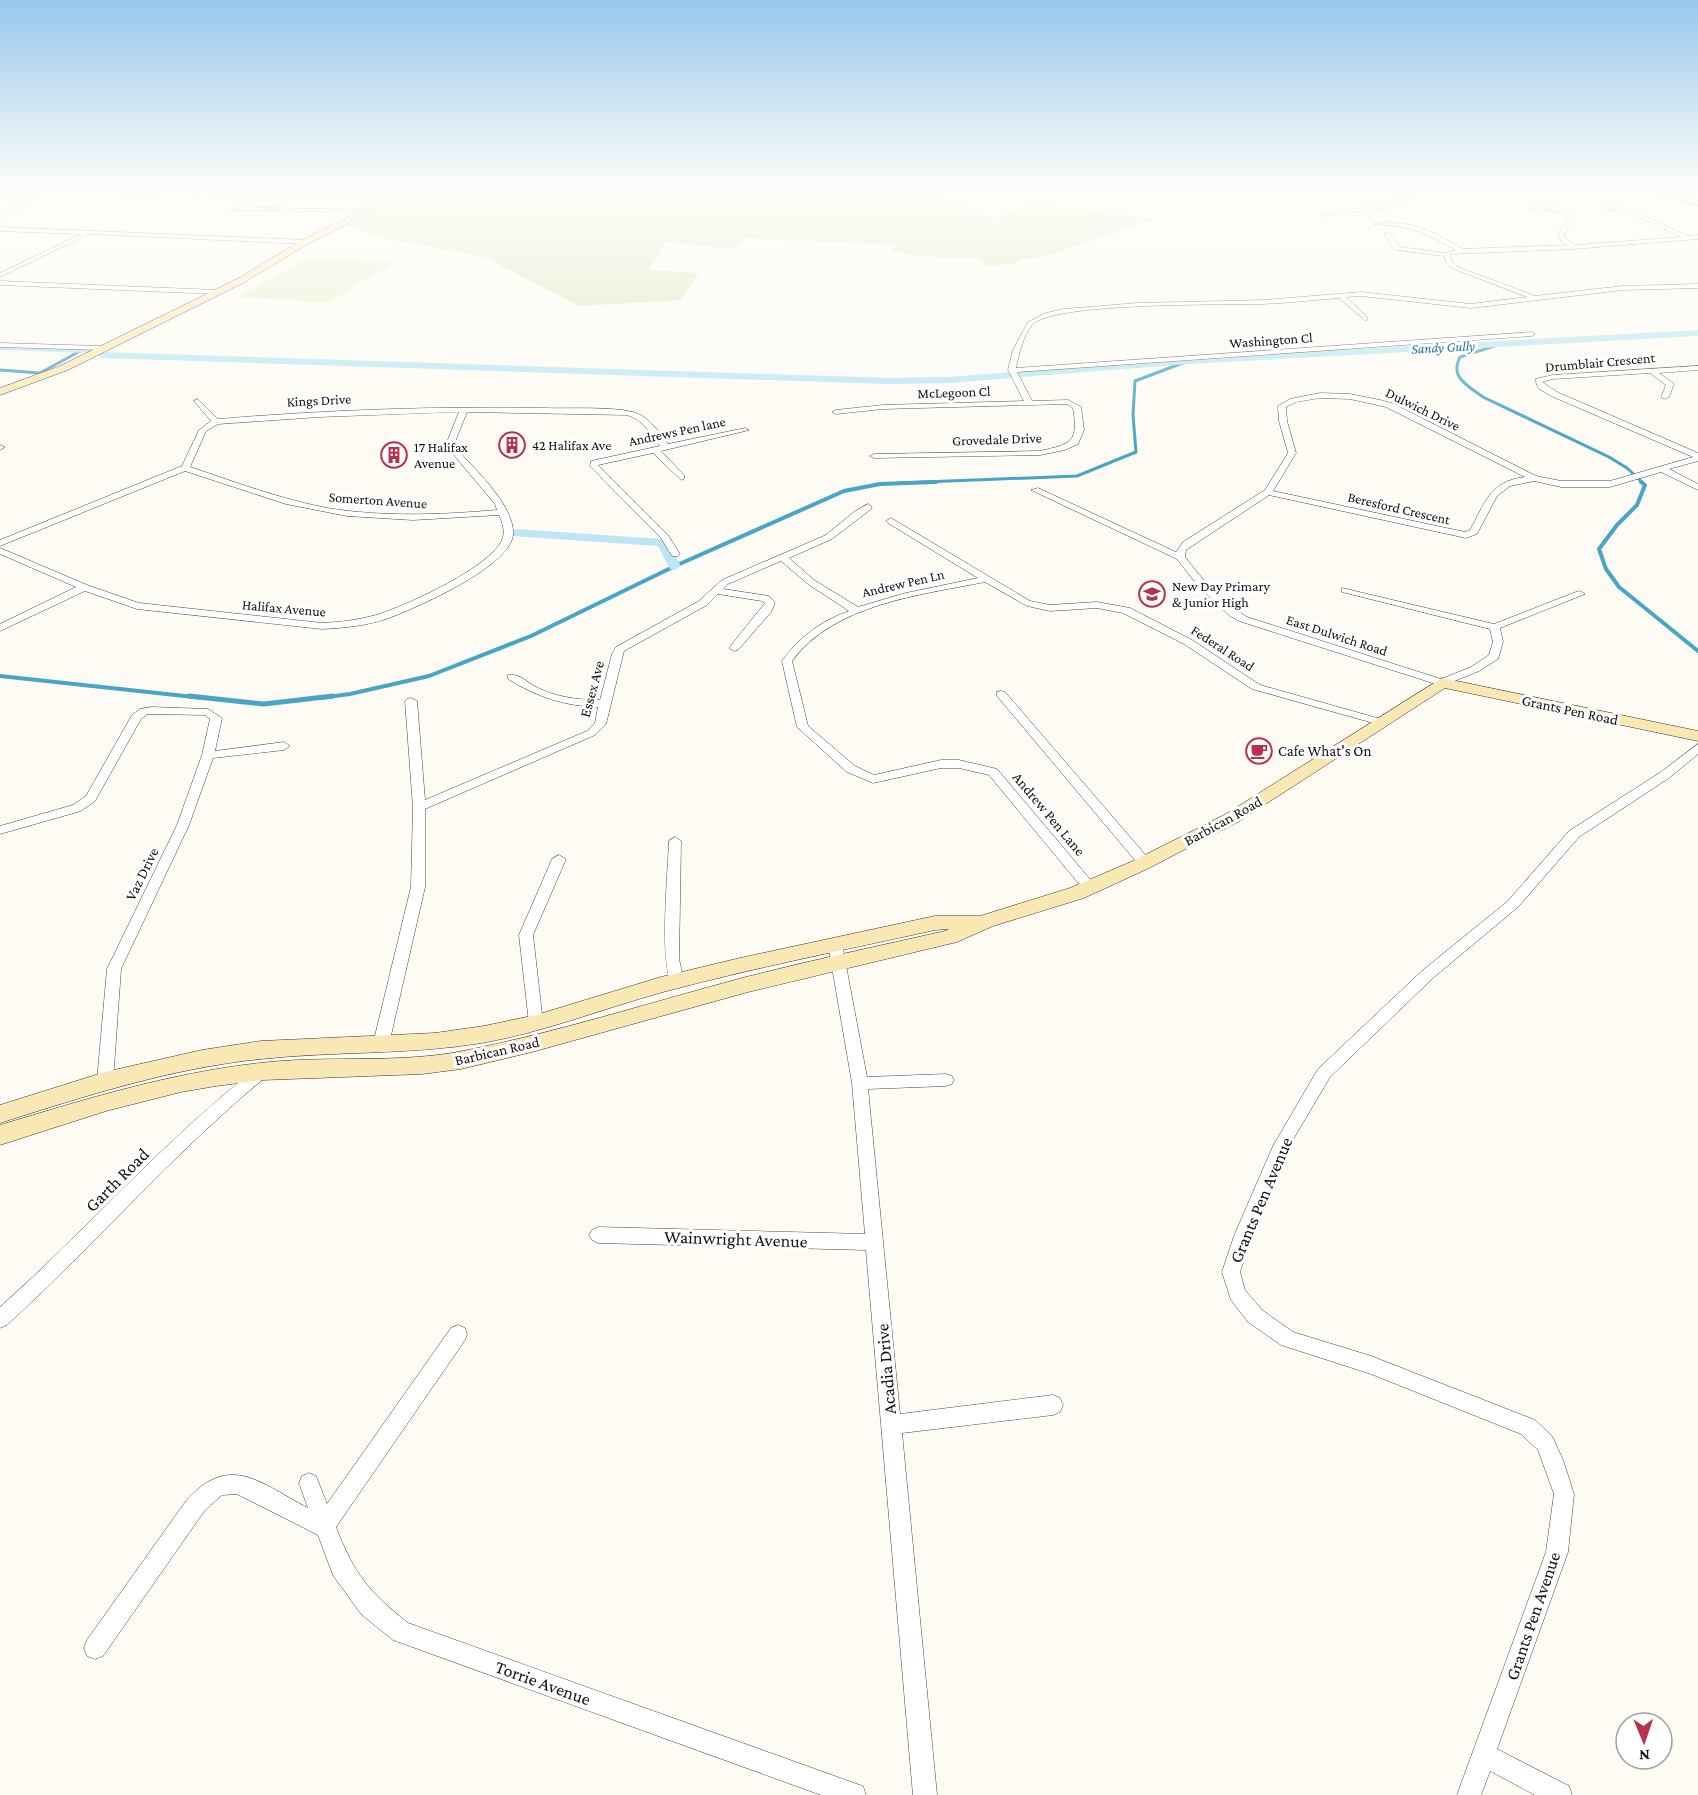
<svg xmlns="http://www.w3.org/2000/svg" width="1698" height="1795" font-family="'Crimson Pro',serif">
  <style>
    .green { fill: #dae8bf }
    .pitch { fill: #e9efd0 }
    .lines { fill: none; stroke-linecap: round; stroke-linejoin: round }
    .stream-far2 { stroke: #48a5c5; stroke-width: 3 }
    .stream-far1 { stroke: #48a5c5; stroke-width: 4 }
    .stream { stroke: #48a5c5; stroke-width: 5 }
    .canal { fill: #bce6f3; fill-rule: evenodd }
    .minor-casing { stroke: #434343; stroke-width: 1 }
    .secondary-casing { stroke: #323232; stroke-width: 1 }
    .minor { fill: #fff; fill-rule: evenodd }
    .secondary { fill: #fae8b4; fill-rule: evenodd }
    .labels { text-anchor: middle; stroke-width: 6; stroke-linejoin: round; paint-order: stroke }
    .far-street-label { font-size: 14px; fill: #101010; stroke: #fff }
    .far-water-label { font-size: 14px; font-style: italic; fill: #20779b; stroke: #fff }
    .far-poi-label { font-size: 14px; fill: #101010; stroke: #fff; text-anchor: start }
    .street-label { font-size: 15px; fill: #101010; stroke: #fff }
    .poi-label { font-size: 15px; fill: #101010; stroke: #fff; text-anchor: start }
    .near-street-label { font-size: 18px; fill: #101010; stroke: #fff }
  </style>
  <rect width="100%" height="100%" fill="#fefbf4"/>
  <path class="green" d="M418 188H966L940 196 967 204 983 216 997 218 1032 204 1154 219 1041 258 1022 259 1014 264 988 266 980 258C950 258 920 258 891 251L895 245 746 238 733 249 665 242 649 270 699 273 681 300 579 306 484 257 384 238 344 224Z"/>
  <polygon class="pitch" points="309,257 394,262 329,303 238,297"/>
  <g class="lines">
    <g class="stream-far2">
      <path d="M1504 343 1460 357C1449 377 1468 386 1483 397L1609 457 1627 468 1643 483"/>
      <polyline points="0,370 40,373 82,350"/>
      <polyline points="899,483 1077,476 1136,452 1133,415 1135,381 1188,361"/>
    </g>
    <g class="stream-far1">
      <polyline points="1641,482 1645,485 1637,505 1617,525 1599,549 1606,569 1619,587 1698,651"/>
      <polyline points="0,676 203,698"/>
      <polyline points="320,698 350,694 429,676 531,636 675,566 844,491 880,484 936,482"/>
    </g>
    <polyline class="stream" points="189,696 264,704 333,696"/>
    <g class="canal">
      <polygon points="1698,330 1698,336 1188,364 948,383 888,384 102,358 97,355 102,352 888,378 948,377 1188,358"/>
      <polygon points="0,344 89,347 94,350 89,353 0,350"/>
      <polygon points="516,529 662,539 666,540 681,566 675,570 670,569 658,546 512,536 510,533"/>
    </g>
    <g class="minor-casing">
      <g id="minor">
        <polygon points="39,188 45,188 0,221 0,216 28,196 0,196 0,192 32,193"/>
        <polygon points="193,188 198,188 198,192 204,192 405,194 204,196 193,194 193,192 122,198 119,196"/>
        <polygon points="1258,188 1251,191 1248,189 1249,188"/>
        <polygon points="1409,188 1414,188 1414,195 1386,208 1323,216 1320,214 1385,205 1409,193"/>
        <path d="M1531 205 1565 209 1574 214 1564 235 1565 238 1575 245 1681 237 1629 212 1602 209 1604 206 1632 210 1688 236 1698 235V239L1574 249 1452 254 1449 255 1452 262 1458 267 1535 296 1623 286 1698 284V288L1623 290 1471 308 1361 296 1346 297 1368 318 1366 321 1339 298C1313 300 1288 303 1262 304 1225 305 1052 302 1032 325 1023 336 1019 354 1016 368L1532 332 1535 334 1532 336 1017 372 1032 401 1068 400 1081 407 1084 430 1078 444 1065 450 1040 455 874 458 870 456 874 454 1040 451C1071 444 1079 442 1073 408L1067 404 883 409 836 414 832 412 836 410 883 405 1024 401 1008 370 1013 350 1028 322 1046 313 1064 309 1138 303 1265 300 1361 292 1471 304 1527 297 1454 269 1447 264 1444 256 1397 250 1393 248 1384 233 1389 232 1400 247 1445 253 1456 250 1419 231 1398 226 1373 224 1387 222 1412 225 1434 233 1463 249 1568 245 1560 240 1558 235 1569 216 1564 212 1529 208Z"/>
        <polygon points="233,207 363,210 366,212 231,210"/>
        <polygon points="0,227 305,240 308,242 305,244 89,234 0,277 0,273 81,234 0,231"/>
        <polygon points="0,281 217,290 220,292 217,294 0,285"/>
        <polygon points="0,343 101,346 105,348 101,350 0,347"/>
        <path d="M1698 366V370L1659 373 1674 384 1669 397 1665 399 1661 397 1666 385 1650 373 1553 379 1542 382 1557 392 1698 453V461L1669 469 1698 484V490L1661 472 1610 487H1561L1534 481 1510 486 1497 496 1477 534 1466 538 1269 495 1186 550 1185 557C1202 579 1222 603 1247 617L1441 679 1471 667 1489 655 1493 642 1490 629 1342 592V588L1494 624 1576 592 1580 591 1585 594 1500 628 1503 642 1498 659 1479 671 1442 686 1239 621 1230 616 1197 585 1177 559 1031 490 1038 488 1176 552 1183 542 1265 490 1288 453 1279 421 1278 406 1290 399 1320 393 1350 394 1380 400 1392 403 1536 476 1561 481H1610L1693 457 1551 396 1538 388 1535 379 1553 375ZM1320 398 1350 399 1386 407 1525 477C1490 481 1485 503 1470 530L1465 532 1273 491 1296 453 1287 421 1286 407 1296 402Z"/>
        <path d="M198 399 218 419C327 410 436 406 545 408 568 409 616 406 636 413 650 418 659 432 668 444L745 428 749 430 661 451 684 475V479L681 480 653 453 598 465 668 535 680 554 678 556H672L661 538 590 466 591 461 660 446C651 433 643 420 627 415L467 412 455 442 456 448C474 469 515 505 513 535 510 567 414 609 386 619 365 626 343 628 322 629L137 609 85 591 0 631V624L76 587 0 554V548L87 585 139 603 322 623C341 622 358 620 376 615 404 607 496 565 503 537 505 530 502 522 499 515L413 520 347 516 286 504 185 471 0 546V540L182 466 199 430 211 421 194 401ZM459 412 447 442 448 448 495 504 497 510C440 515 383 517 327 508 280 499 235 482 190 467L206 431 218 424 319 417Z"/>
        <polygon points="0,445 5,447 0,450"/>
        <path d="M868 504 872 507 871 509 832 539 789 558 814 580 858 607 906 593 978 578 888 523 886 521 891 518 1030 601 1050 605 1097 602 1130 608 1192 640 1260 685 1388 721 1390 723 1384 726 1252 689 1184 644 1123 613 1097 608 1050 611 1027 606 985 582C920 595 834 604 792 661L808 726 855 766 874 775 941 760H959L997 769 1094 884 1096 887 1094 890H1084L989 775 959 768H941L873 783 847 772 797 727 782 661C799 637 821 621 849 611L808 584 781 561 728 584 723 589 769 596 775 603 771 612 738 650 734 651 729 648 765 603 762 601 718 594 707 605 624 651 606 724 595 735 425 809V887L389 1044 386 1048 381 1050 376 1048 373 1044 411 887 413 807 405 701 407 699 411 698 417 701 425 800 587 731 595 723 598 707C565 706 537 697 508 679V675C518 673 526 681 534 686 555 697 577 700 600 700L612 654 616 647 699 601 722 580 826 535 854 512Z"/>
        <polygon points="1001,691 1005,692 1149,859 1151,862 1149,865 1139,865 997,696 997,692"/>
        <polygon points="152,707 208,709 222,718 215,751 284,742 290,746 284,750 213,758 189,825 121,969 113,1081 111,1085 105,1087 99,1085 97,1081 107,969 177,825 202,755 210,719 205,715 147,714 141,719 95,801 81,811 0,834 0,826 73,805 86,796 132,715 140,709"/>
        <polygon points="1698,744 1698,754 1669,778 1579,837 1518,907 1433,978 1330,1077 1288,1148 1252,1236 1240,1272 1245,1290 1262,1310 1293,1332 1371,1356 1535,1420 1552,1436 1563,1460 1574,1494 1568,1552 1497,1749 1569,1786 1572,1795 1535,1795 1490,1771 1481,1795 1457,1795 1546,1552 1554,1494 1538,1450 1521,1434 1371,1374 1281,1345 1248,1322 1231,1300 1222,1272 1234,1236 1273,1146 1318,1069 1423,970 1508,901 1569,831 1661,772"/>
        <path d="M675 837 681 841 679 959 684 981 682 985H672C659 960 668 873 669 841Z"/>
        <polygon points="559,855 566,859 533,935 543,1023 541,1027 531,1027 529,1023 519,935 552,859"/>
        <polygon points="835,939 842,944 867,1077 946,1074 952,1076 954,1080 952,1084 946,1086 868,1089 900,1414 1053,1395 1060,1398 1063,1405 1060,1412 1053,1415 902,1433 937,1795 913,1795 866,1250 598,1243 592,1240 589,1235 592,1230 598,1227 865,1234 852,1083 828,944"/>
        <path d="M263 1065 268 1067 271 1071 268 1075C175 1151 96 1244 7 1325L0 1328V1307C88 1229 165 1139 258 1067Z"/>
        <path d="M458 1325 465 1328 467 1334 465 1340 336 1527C354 1574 369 1592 408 1623L854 1783 863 1786 866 1795H821L393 1640 361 1614 333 1575 318 1535 237 1494 222 1495 205 1510 103 1656 95 1659 87 1656 84 1648 87 1640 186 1501C230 1451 261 1484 308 1508L299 1483 302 1476 309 1473 316 1476 327 1504 451 1328Z"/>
      </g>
    </g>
    <g class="secondary-casing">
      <g id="secondary">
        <polygon points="407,188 417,188 308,244 243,283 68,370 0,395 0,388 60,366 237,279 302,240"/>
        <polygon points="1640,188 1653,188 1698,201 1698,205"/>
        <path d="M1442 678 1698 731V741L1445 688 1238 822 1147 869 1084 898 993 926 957 942 748 992 532 1052 461 1069 422 1074 263 1080 216 1086 181 1092 106 1111 0 1145V1125C86 1099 170 1073 260 1063 327 1055 397 1064 463 1051 559 1032 652 1002 746 977 812 960 879 946 945 931L949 929 935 930C844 950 753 968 663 992 602 1009 544 1032 482 1043 409 1055 335 1051 261 1059 172 1068 85 1096 0 1123V1105L105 1072 202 1050 261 1041 435 1033 484 1026 536 1015 661 977 740 958 935 916H980L1070 888 1133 861 1226 814Z"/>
      </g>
    </g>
    <use href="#minor" class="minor"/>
    <use href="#secondary" class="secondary"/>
  </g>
  <linearGradient id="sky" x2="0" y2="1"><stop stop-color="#96c8ec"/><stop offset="0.43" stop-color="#fffdfa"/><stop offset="1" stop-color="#fffdfa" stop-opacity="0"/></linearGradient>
  <rect width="1698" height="440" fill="url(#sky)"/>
  <defs>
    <g id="building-ring" transform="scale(1.35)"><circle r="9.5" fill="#fff" stroke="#b8304a" stroke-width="1.5"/><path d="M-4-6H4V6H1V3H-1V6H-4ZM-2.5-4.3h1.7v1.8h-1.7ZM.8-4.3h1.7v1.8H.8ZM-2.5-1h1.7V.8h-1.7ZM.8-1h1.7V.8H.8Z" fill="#b8304a"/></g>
    <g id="school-ring" transform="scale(1.35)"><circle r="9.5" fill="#fff" stroke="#b8304a" stroke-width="1.5"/><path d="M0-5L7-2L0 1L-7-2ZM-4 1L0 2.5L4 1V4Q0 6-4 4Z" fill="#b8304a"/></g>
    <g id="cafe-ring" transform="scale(1.35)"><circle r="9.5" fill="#fff" stroke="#b8304a" stroke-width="1.5"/><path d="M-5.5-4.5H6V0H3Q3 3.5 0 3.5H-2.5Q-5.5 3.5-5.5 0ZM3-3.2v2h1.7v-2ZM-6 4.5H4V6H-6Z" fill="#b8304a"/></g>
  </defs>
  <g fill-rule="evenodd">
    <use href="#building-ring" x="512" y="445"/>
    <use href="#building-ring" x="394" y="455"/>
    <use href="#school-ring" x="1152" y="594"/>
    <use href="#cafe-ring" x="1259" y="751"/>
  </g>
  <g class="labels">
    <g class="far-street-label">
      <text transform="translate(1271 340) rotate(-4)" y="5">Washington Cl</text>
      <text transform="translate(1600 362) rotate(-5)" y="5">Drumblair Crescent</text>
      <text transform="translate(954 392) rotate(-2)" y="5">McLegoon Cl</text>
      <text transform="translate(319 400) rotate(-3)" y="5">Kings Drive</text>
      <text transform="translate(1423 409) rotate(26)" y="5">Dulwich Drive</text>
      <text transform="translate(677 431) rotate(-12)" y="5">Andrews Pen lane</text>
      <text transform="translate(997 439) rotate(-2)" y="5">Grovedale Drive</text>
      <text transform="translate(378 500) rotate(4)" y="5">Somerton Avenue</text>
      <text transform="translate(1399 508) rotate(13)" y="5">Beresford Crescent</text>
      <text transform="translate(903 583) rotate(-13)" y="5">Andrew Pen Ln</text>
      <text transform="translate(284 608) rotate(5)" y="5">Halifax Avenue</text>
      <text transform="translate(1337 635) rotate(18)" y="5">East Dulwich Road</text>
      <text transform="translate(1223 648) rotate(33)" y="5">Federal Road</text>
    </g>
    <g class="far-water-label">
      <text transform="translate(1443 347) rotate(-3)" y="5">Sandy Gully</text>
    </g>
    <g class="far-poi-label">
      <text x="532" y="450">42 Halifax Ave</text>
      <text x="414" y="452">17 Halifax<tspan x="414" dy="16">Avenue</tspan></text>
      <text x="1172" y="591">New Day Primary<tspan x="1172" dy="16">&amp; Junior High</tspan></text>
    </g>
    <g class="street-label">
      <text transform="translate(592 689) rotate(-75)" y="5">Essex Ave</text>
      <text transform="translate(1570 710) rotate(12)" y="5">Grants Pen Road</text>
      <text transform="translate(1049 814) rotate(50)" y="5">Andrew Pen Lane</text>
      <text transform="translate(1223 821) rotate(-29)" y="5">Barbican Road</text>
      <text transform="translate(142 874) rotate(-64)" y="5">Vaz Drive</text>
      <text transform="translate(497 1051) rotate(-13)" y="5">Barbican Road</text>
    </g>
    <g class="poi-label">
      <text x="1278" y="756">Cafe What's On</text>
    </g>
    <g class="near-street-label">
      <text transform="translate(117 1180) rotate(-45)" y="6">Garth Road</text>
      <text transform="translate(1261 1200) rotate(-67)" y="6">Grants Pen Avenue</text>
      <text transform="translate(736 1239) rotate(2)" y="6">Wainwright Avenue</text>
      <text transform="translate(886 1369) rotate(-95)" y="6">Acadia Drive</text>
      <text transform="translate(1533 1616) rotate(-71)" y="6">Grants Pen Avenue</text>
      <text transform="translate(543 1683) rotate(20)" y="6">Torrie Avenue</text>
    </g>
  </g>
  <g transform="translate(1644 1741) rotate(178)"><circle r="28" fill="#ffffff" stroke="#9f9f9f" stroke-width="1.5"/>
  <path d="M0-4.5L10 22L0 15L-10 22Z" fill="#b8304a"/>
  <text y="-9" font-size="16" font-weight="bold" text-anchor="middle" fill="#101010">N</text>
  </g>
</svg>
